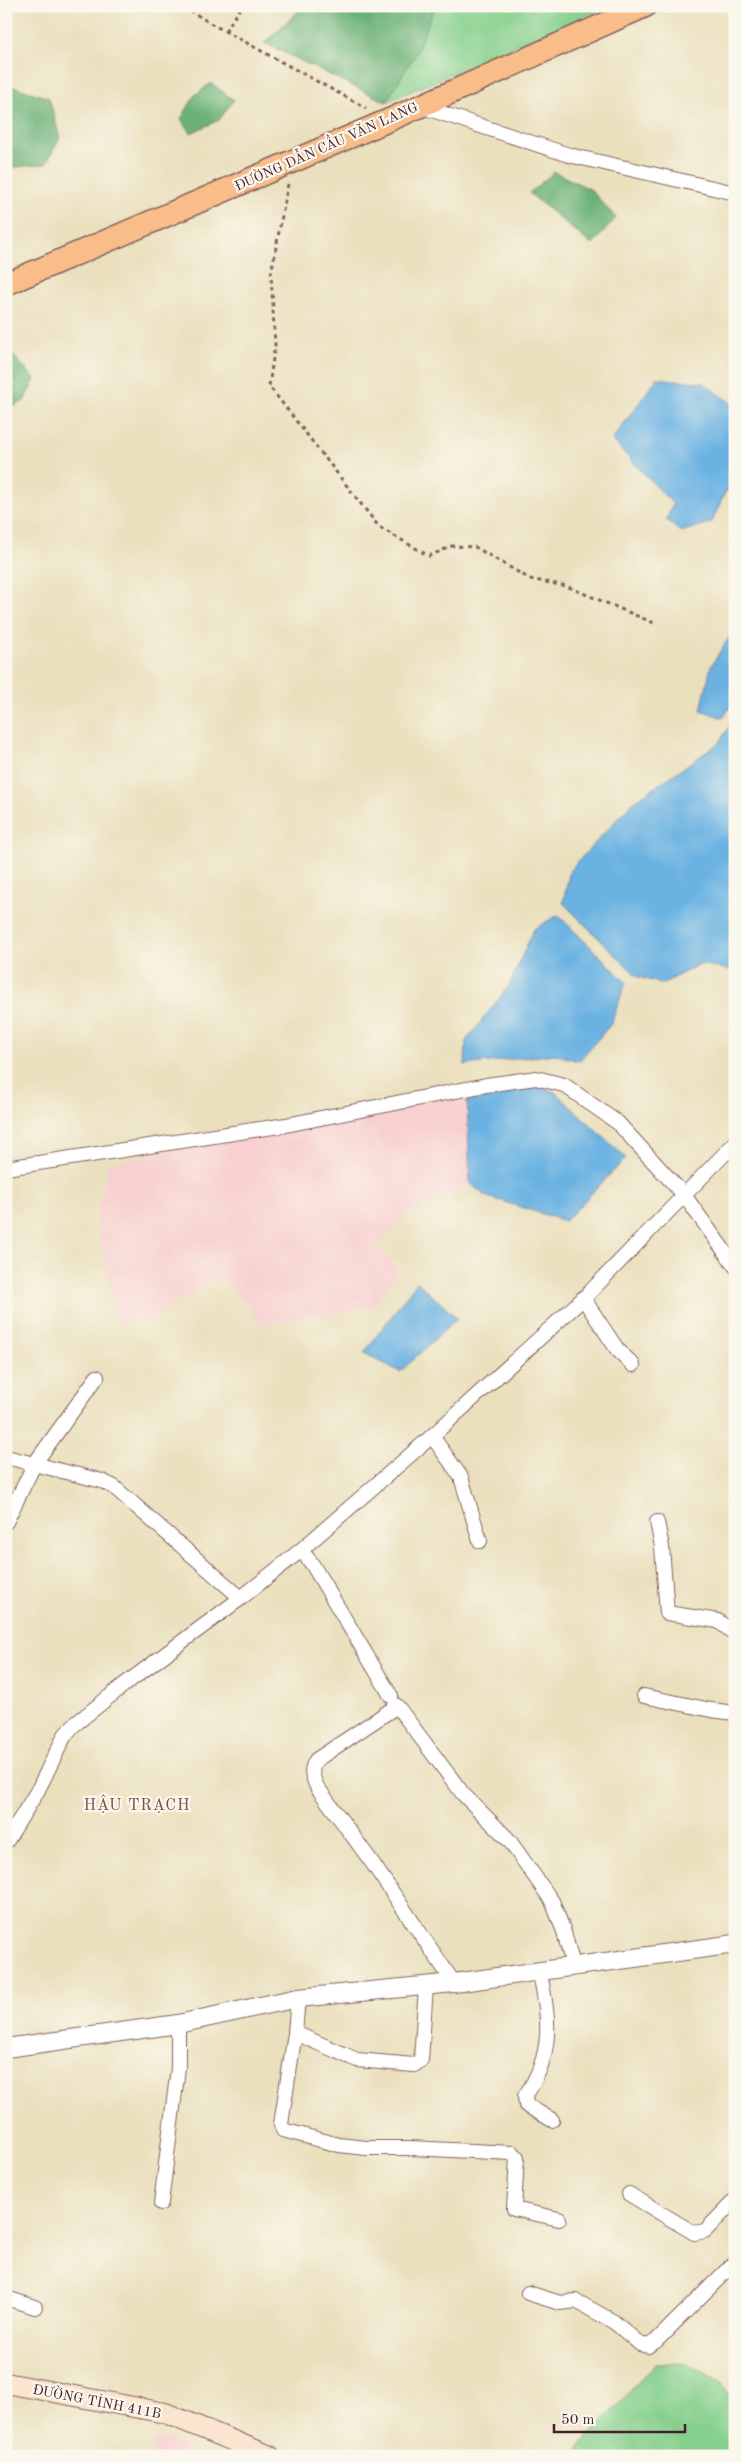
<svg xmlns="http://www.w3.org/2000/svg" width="741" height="2462" font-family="'Old Standard TT',serif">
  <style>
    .built { fill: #f7d0cf }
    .green { fill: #86d08d; stroke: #68785c }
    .forest { fill: #6cb278; stroke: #5b6852 }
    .water { fill: #6bb2e2; stroke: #5a6886 }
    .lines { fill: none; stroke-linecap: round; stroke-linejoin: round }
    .minor-casing { stroke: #82635e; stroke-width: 16 }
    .tertiary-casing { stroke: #82635e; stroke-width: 20 }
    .secondary-casing { stroke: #82635e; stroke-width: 22 }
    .primary-casing { stroke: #82635e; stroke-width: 25 }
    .path { stroke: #82635e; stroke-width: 3; stroke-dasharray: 4 4; stroke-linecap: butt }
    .minor { stroke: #fff; stroke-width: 14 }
    .tertiary { stroke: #fff; stroke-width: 18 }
    .secondary { stroke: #fce5d0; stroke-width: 20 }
    .primary { stroke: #f8bd89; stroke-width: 22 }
    .labels { text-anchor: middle; stroke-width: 4.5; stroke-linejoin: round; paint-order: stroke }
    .street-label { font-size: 14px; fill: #4a1f2b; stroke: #fbf7ec }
    .quarter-label { font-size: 16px; letter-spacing: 1px; fill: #844b4b; stroke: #fbf7ec }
  </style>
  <rect width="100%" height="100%" fill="#fbf7ec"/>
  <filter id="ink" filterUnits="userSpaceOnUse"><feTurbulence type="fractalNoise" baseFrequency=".02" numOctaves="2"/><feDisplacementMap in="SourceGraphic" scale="10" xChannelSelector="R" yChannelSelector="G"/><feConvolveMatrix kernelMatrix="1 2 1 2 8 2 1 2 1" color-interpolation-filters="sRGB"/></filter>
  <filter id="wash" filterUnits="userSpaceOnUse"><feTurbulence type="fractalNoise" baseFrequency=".0096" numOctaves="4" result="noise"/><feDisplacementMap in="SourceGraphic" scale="20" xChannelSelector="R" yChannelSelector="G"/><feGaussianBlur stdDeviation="1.12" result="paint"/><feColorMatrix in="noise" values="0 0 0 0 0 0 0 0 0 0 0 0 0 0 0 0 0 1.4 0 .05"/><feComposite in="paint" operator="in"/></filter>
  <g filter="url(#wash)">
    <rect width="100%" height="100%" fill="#eae0bd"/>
    <g class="built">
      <polygon points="467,1094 470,1183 408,1214 377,1246 398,1271 374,1306 262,1325 221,1275 149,1320 118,1324 96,1220 108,1163"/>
      <polygon points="158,2436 202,2456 149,2456"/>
    </g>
    <g class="green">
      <polygon points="435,6 609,6 386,102 416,53"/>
      <polygon points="687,2363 721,2382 735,2406 735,2456 571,2456 655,2364"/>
    </g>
    <g class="forest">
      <polygon points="304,6 435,6 416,53 386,102 264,43"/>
      <polygon points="211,83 234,100 219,120 191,133 181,119 195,95"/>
      <polygon points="6,84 49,98 60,138 46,164 6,168"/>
      <polygon points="554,172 590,189 616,218 592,245 529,193"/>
      <polygon points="7,349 35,379 24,401 6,410"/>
    </g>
    <g class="water">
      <polygon points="657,378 704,383 735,406 735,497 726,490 712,522 681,532 666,520 673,504 612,440"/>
      <polygon points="735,628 735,700 723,718 701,710 711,666"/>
      <polygon points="735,718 735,971 700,964 662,984 638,977 563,903 570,870 632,803 718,744"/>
      <polygon points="558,915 626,982 611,1024 579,1061 554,1054 465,1065 466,1041 509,986 534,929"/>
      <polygon points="527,1082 555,1092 626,1158 565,1221 485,1196 470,1183 467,1094"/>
      <polygon points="417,1282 457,1318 400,1372 364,1353"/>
    </g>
  </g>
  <g filter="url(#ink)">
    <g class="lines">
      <g class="minor-casing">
        <g id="minor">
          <polyline points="420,106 569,155 735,193"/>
          <polyline points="6,1168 286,1125 486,1085 536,1078 564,1085 618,1123 684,1195 735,1266"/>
          <polyline points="583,1298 617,1349 633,1365"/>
          <polyline points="432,1436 461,1477 480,1541"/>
          <polyline points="6,1457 102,1481 114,1487 241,1598"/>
          <polyline points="6,1522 35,1463 97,1377"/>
          <polyline points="657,1522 662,1547 667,1613 718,1621 735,1634"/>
          <polyline points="301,1550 312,1564 391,1696"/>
          <polyline points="644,1696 711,1710 735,1713"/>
          <polyline points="6,1842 38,1790 65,1735 74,1725 125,1684 241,1598 301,1550 432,1436 587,1295 735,1143"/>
          <path d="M539 1970C550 2017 554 2055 525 2096L526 2105 552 2120"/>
          <path d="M454 1983 371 1861 317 1787C313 1777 309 1771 316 1760L397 1706 463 1794 509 1840 552 1901 563 1929 573 1965"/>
          <polyline points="298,1998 295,2033 281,2124 283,2130 339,2145 366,2148 410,2148 513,2153 517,2157 514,2209 559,2219"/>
          <polyline points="295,2033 357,2060 414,2065 421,2060 426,1986"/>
          <polyline points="629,2194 694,2233 705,2231 735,2200"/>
          <polyline points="161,2203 178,2068 178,2024"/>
          <polyline points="528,2293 560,2303 576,2301 614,2322 640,2344 648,2346 656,2341 735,2262"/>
          <polyline points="6,2298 35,2307"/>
        </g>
      </g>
      <g class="tertiary-casing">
        <polyline id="tertiary" points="6,2048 178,2024 298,1998 454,1983 735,1944"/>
      </g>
      <g class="secondary-casing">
        <polyline id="secondary" points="6,2383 165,2413 270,2456"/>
      </g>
      <g class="primary-casing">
        <polyline id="primary" points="6,284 389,120 645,6"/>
      </g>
      <g class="path">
        <polyline points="183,6 210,23 366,108"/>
        <polyline points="225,31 242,6"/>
        <polyline points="288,184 271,274 275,345 269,386 379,527 429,556 452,546 475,547 530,579 566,586 654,623"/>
      </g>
      <use href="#minor" class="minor"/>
      <use href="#tertiary" class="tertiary"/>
      <use href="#secondary" class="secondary"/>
      <use href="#primary" class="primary"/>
    </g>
  </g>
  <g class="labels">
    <g class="street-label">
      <text transform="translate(326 146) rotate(-24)" y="5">ĐƯỜNG DẪN CẦU VĂN LANG</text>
      <text transform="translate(97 2401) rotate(11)" y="5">ĐƯỜNG TỈNH 411B</text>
    </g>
    <g class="quarter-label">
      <text x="137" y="1810">HẬU TRẠCH</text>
    </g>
  </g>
  <rect width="741" height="2462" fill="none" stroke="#fbf7ec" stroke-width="25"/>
  <path d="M554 2424v8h131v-8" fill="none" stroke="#4a1f2b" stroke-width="2.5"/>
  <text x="561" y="2424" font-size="15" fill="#4a1f2b" stroke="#fbf7ec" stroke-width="4" paint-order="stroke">50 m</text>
</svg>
